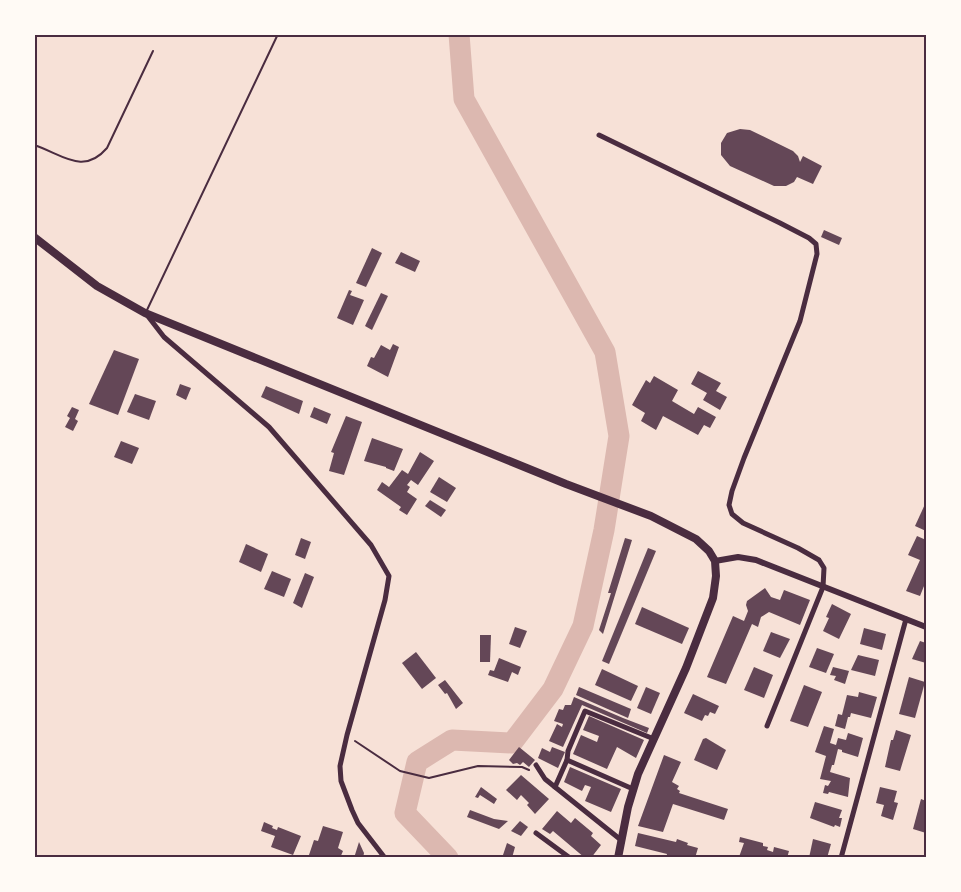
<svg xmlns="http://www.w3.org/2000/svg" width="961" height="892" font-family="Roboto,sans-serif">
  <style>
    .lines { fill: none; stroke-linecap: round; stroke-linejoin: round }
    .river { stroke: #dcb8b0; stroke-width: 21 }
    .building { fill: #644757 }
    .path { stroke: #4a2c40; stroke-width: 2 }
    .service { stroke: #4a2c40; stroke-width: 2 }
    .minor { stroke: #4a2c40; stroke-width: 5 }
    .tertiary { stroke: #4a2c40; stroke-width: 6 }
    .primary { stroke: #4a2c40; stroke-width: 8 }
    .neatline { fill: none; stroke: #4a2c40; stroke-width: 2 }
  </style>
  <rect width="100%" height="100%" fill="#f7e1d7"/>
  <g class="lines">
    <polyline class="river" points="448,858 405,813 417,762 452,740 512,743 553,689 583,626 604,530 619,436 605,352 464,99 459,34"/>
  </g>
  <g class="building">
    <polygon points="740,129 750,130 793,151 798,156 800,162 803,156 822,166 813,184 797,177 794,182 786,186 774,186 730,166 721,155 721,143 727,133"/>
    <polygon points="824,230 842,238 839,245 821,237"/>
    <polygon points="372,248 382,253 366,287 356,283"/>
    <polygon points="401,252 420,261 415,272 395,263"/>
    <polygon points="349,290 352,291 350,295 364,300 353,325 337,318"/>
    <polygon points="381,293 388,296 372,330 365,326"/>
    <polygon points="393,344 399,347 388,377 367,366 371,357 374,358 381,345 390,350"/>
    <polygon points="114,350 139,359 118,415 89,404"/>
    <polygon points="698,371 721,383 716,391 727,397 720,410 703,400 707,393 691,384"/>
    <polygon points="654,376 678,390 672,401 694,414 698,407 716,417 710,428 704,425 698,435 663,416 656,430 641,421 645,413 632,405 646,380 650,383"/>
    <polygon points="180,384 191,388 186,400 176,395"/>
    <polygon points="266,386 303,401 299,414 261,397"/>
    <polygon points="135,394 156,401 149,420 127,412"/>
    <polygon points="72,407 79,410 75,419 78,421 73,431 65,427 70,418 67,416"/>
    <polygon points="314,407 331,414 327,424 310,417"/>
    <polygon points="346,416 362,422 344,475 329,471 334,453 331,452"/>
    <polygon points="372,438 403,449 394,471 386,468 386,467 364,461"/>
    <polygon points="121,441 139,448 132,464 114,457"/>
    <polygon points="420,452 434,461 418,485 411,480 407,485 410,487 407,492 417,499 407,515 399,510 401,507 377,490 382,482 389,487 402,470 408,474"/>
    <polygon points="439,477 456,488 447,502 430,492"/>
    <polygon points="430,500 446,510 441,517 425,506"/>
    <polygon points="926,502 926,531 915,526"/>
    <polygon points="917,536 926,540 926,581 920,596 906,591 920,560 908,555"/>
    <polygon points="301,538 311,542 305,559 295,555"/>
    <polygon points="625,538 632,540 603,634 599,630 611,593 608,593"/>
    <polygon points="246,544 268,554 261,572 239,562"/>
    <polygon points="648,548 656,551 609,664 602,661"/>
    <polygon points="272,571 291,579 284,597 264,589"/>
    <polygon points="305,573 314,577 302,608 293,603"/>
    <polygon points="765,588 771,597 780,600 784,590 810,600 800,625 769,612 761,617 758,627 752,624 726,684 707,677 733,616 744,621 748,611 746,605 747,601"/>
    <polygon points="832,604 851,614 839,639 823,631 829,618 826,617"/>
    <polygon points="642,607 689,628 682,644 635,624"/>
    <polygon points="515,627 527,631 520,648 509,644"/>
    <polygon points="864,628 886,634 882,650 860,644"/>
    <polygon points="771,632 790,639 780,658 763,651"/>
    <polygon points="480,635 491,635 490,662 480,662"/>
    <polygon points="920,641 926,643 926,663 912,659"/>
    <polygon points="817,648 834,654 826,673 809,667"/>
    <polygon points="416,652 436,678 422,689 402,663"/>
    <polygon points="858,655 879,660 875,676 851,670"/>
    <polygon points="499,658 521,667 518,675 512,672 508,682 488,675 490,670 494,671"/>
    <polygon points="754,667 773,675 764,698 744,690"/>
    <polygon points="833,667 849,671 845,684 834,680 836,676 830,675"/>
    <polygon points="602,669 638,686 631,701 595,685"/>
    <polygon points="909,677 925,682 915,718 899,714"/>
    <polygon points="445,680 463,703 456,709 447,693 445,694 438,685"/>
    <polygon points="804,685 822,692 808,727 790,721"/>
    <polygon points="579,687 631,709 628,718 576,695"/>
    <polygon points="646,687 660,693 651,714 637,708"/>
    <polygon points="859,692 877,697 871,718 851,713 850,717 848,717 845,729 835,726 838,714 842,715 847,695 858,697"/>
    <polygon points="693,694 719,706 715,714 710,712 708,716 705,715 702,721 684,713"/>
    <polygon points="574,697 623,718 649,728 647,733 582,705 563,747 549,741 557,724 562,727 563,724 554,721 559,709 563,710 565,705 571,705"/>
    <polygon points="589,716 644,740 636,758 617,747 607,769 573,754 581,735 597,742 599,736 583,730"/>
    <polygon points="824,726 834,729 830,743 836,745 838,738 846,740 848,733 863,738 858,757 842,752 842,750 838,749 834,765 832,765 830,772 850,778 848,797 829,792 828,794 823,793 825,785 828,786 831,781 820,779 826,756 815,752"/>
    <polygon points="896,730 911,735 900,771 885,767 891,740 893,740"/>
    <polygon points="706,738 726,750 717,770 694,760 703,739"/>
    <polygon points="519,747 535,760 529,767 523,762 520,765 517,763 513,764 509,760"/>
    <polygon points="552,747 565,752 558,768 538,758 542,748 550,752"/>
    <polygon points="664,755 681,762 672,782 679,786 677,789 680,791 679,793 728,809 724,820 673,804 663,832 638,826"/>
    <polygon points="570,767 621,789 611,812 585,801 591,787 585,785 582,791 564,782"/>
    <polygon points="521,775 549,799 535,814 527,805 529,803 521,795 517,800 506,790"/>
    <polygon points="481,787 497,799 494,804 480,795 478,798 475,797"/>
    <polygon points="880,787 897,791 894,802 898,803 893,820 881,816 884,805 876,803"/>
    <polygon points="921,799 926,801 926,833 913,829"/>
    <polygon points="815,802 842,810 839,818 842,818 840,827 835,825 834,827 810,818"/>
    <polygon points="470,810 494,819 508,821 499,829 467,817"/>
    <polygon points="557,811 571,823 575,818 593,833 591,836 601,845 591,858 585,858 553,831 550,834 542,829"/>
    <polygon points="520,821 528,827 521,836 511,831"/>
    <polygon points="264,822 273,826 272,828 277,830 278,827 301,836 293,855 271,847 275,836 261,831"/>
    <polygon points="323,826 343,832 338,848 343,851 340,858 308,858 314,840 318,841"/>
    <polygon points="638,833 676,842 677,839 688,843 687,845 698,848 695,858 666,858 667,854 635,846"/>
    <polygon points="740,837 763,843 763,846 768,847 767,850 773,852 774,847 789,851 787,858 739,857 744,843 739,842"/>
    <polygon points="813,839 831,844 827,858 809,858"/>
    <polygon points="359,842 364,853 363,858 354,858"/>
    <polygon points="507,843 515,847 512,858 502,858"/>
  </g>
  <g class="lines">
    <polyline class="path" points="355,741 400,771 429,778 478,766 522,767 529,770"/>
    <g class="service">
      <path d="M34 145C62 154 83 176 107 148L153 51"/>
      <polyline points="147,310 278,34"/>
    </g>
    <g class="minor">
      <polyline points="599,135 780,223 809,238 816,244 817,254 800,321 744,458 732,491 729,505 732,514 743,523 798,548 819,560 824,568 823,587 767,726"/>
      <polyline points="147,315 164,337 269,427 371,545 389,576 385,600 347,735 340,766 341,781 352,810 358,823 385,858"/>
      <polyline points="567,760 633,789"/>
      <polyline points="536,765 545,779 621,840"/>
      <polyline points="555,787 567,760 568,751 585,711 654,739"/>
      <polyline points="536,833 570,858"/>
      <polyline points="841,858 906,619"/>
    </g>
    <polyline class="tertiary" points="715,561 738,557 756,560 926,627"/>
    <polyline class="primary" points="34,237 97,286 145,313 566,484 651,516 696,539 709,551 715,561 716,576 713,598 686,668 638,774 628,807 618,858"/>
  </g>
  <rect width="961" height="892" fill="none" stroke="#fffaf5" stroke-width="72"/>
  <rect x="36" y="36" width="889" height="820" class="neatline"/>
</svg>
